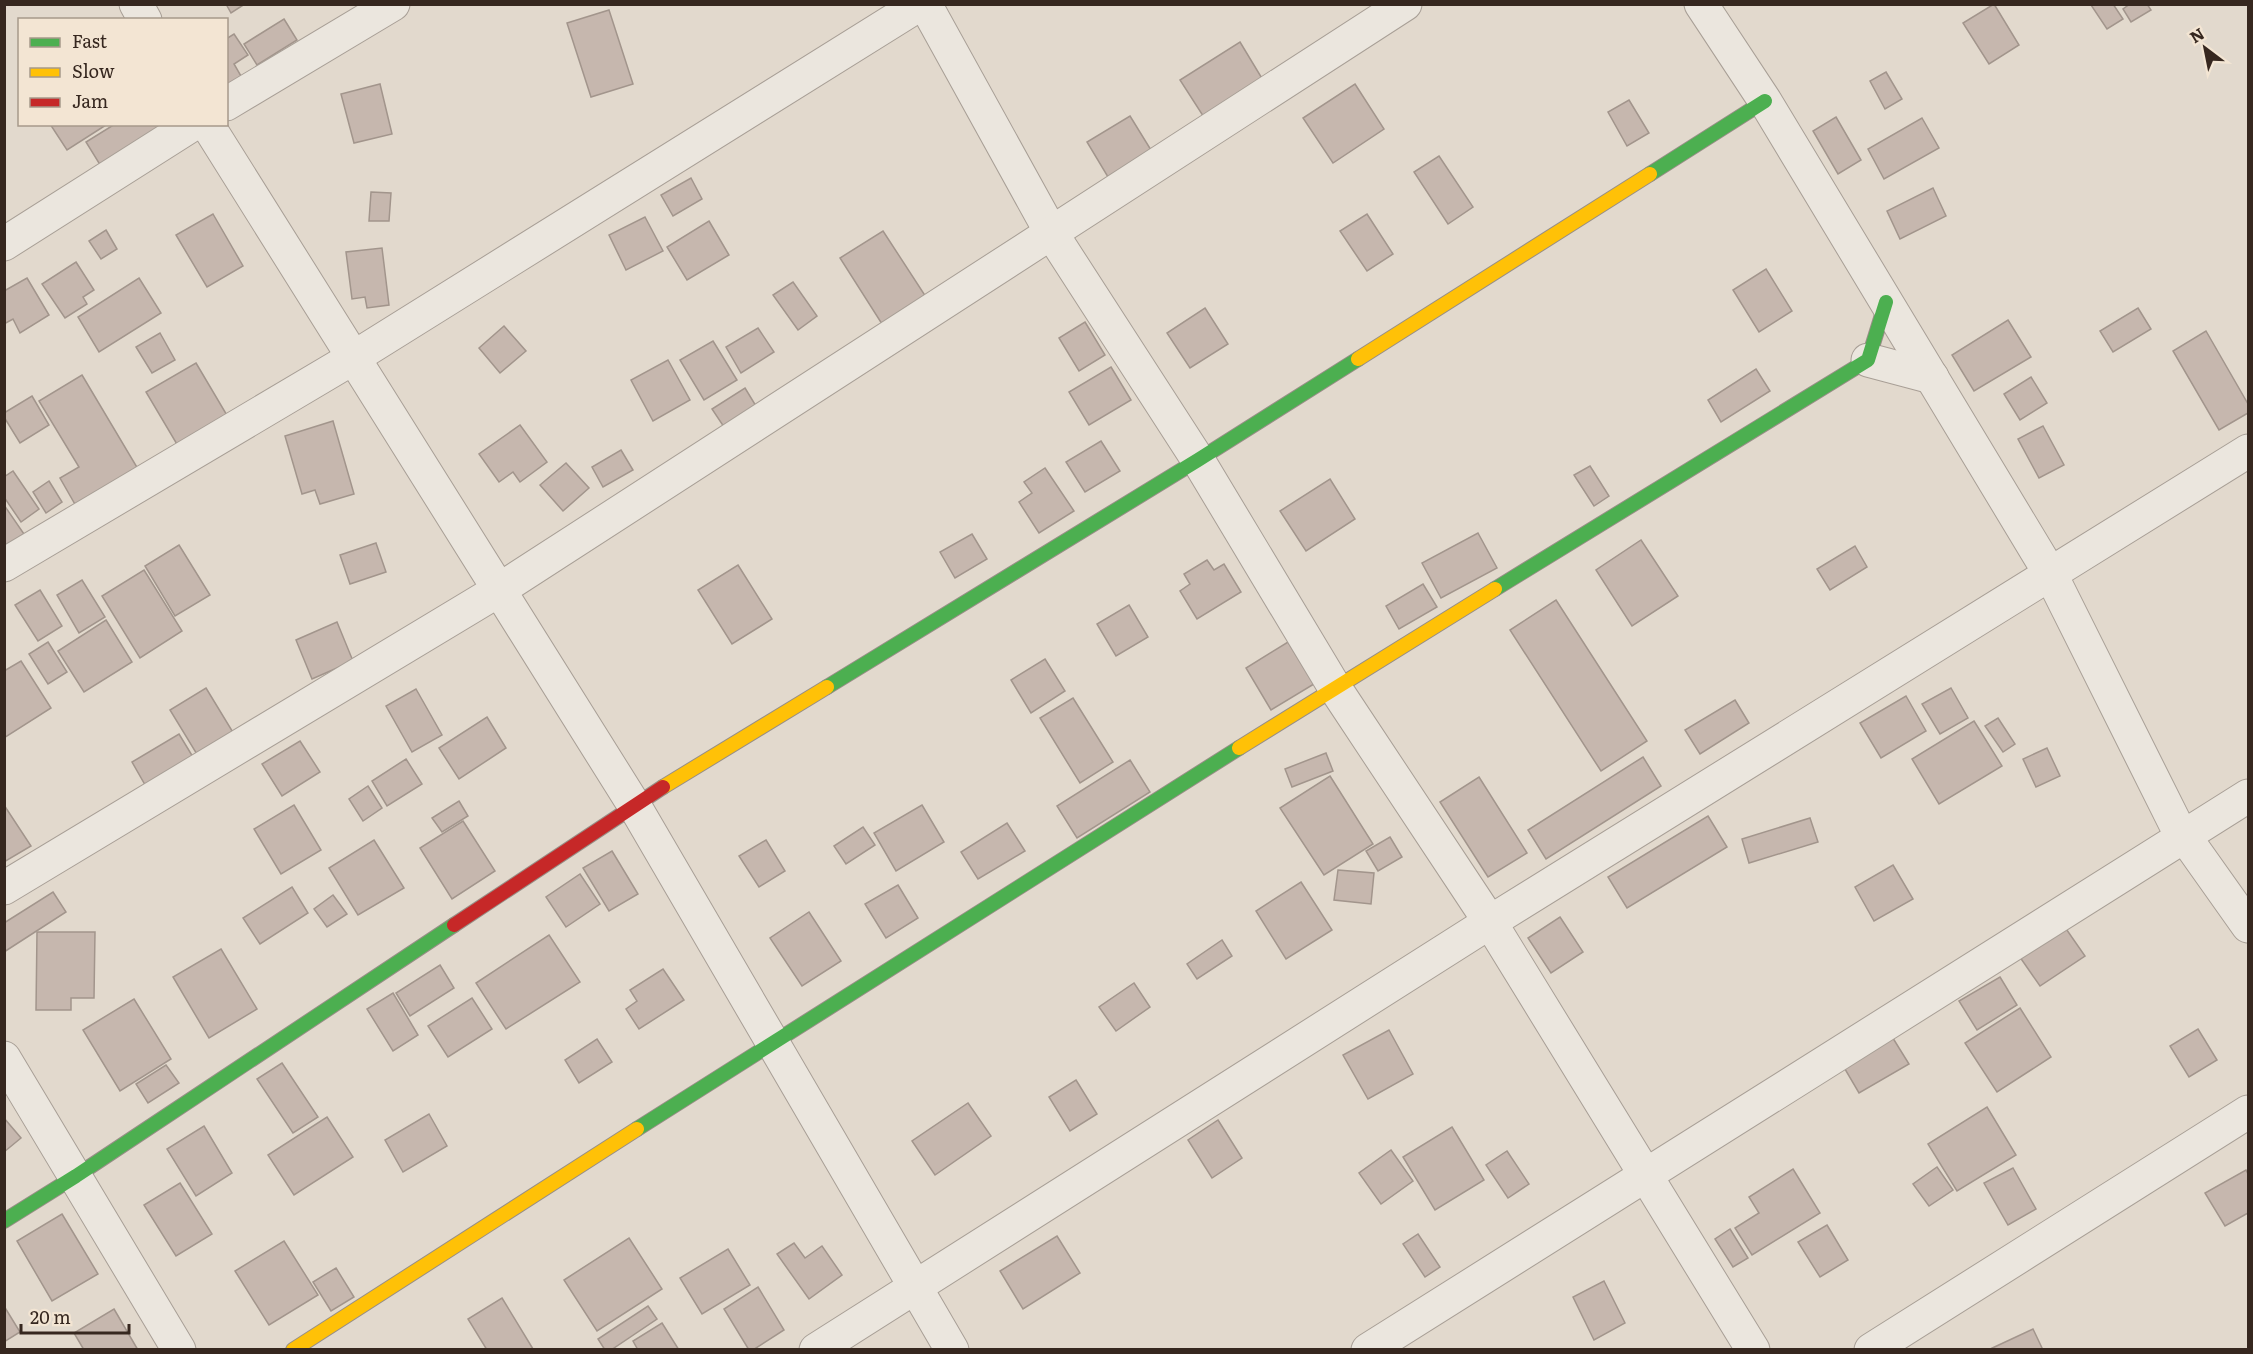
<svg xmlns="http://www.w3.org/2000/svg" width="2253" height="1354" font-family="Literata,serif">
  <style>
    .building { fill: #c6b7ae; stroke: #a2958c; stroke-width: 1.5 }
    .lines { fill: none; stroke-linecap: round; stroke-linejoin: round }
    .street-casing { stroke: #a89f96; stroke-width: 35 }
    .fast-casing { stroke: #978e86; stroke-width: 16 }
    .slow-casing { stroke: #978e86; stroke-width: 16 }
    .jam-casing { stroke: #978e86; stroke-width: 16 }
    .street { stroke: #ebe6de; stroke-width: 33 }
    .fast { stroke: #4caf50; stroke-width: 14 }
    .slow { stroke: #ffc107; stroke-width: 14 }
    .jam { stroke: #c62828; stroke-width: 14 }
  </style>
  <rect width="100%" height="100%" fill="#e2d9cd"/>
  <g class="building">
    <polygon points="226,4 245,4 231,13"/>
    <polygon points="1994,4 2019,45 1989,64 1963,23"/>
    <polygon points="2113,4 2123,19 2107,29 2091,5"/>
    <polygon points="2130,4 2147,4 2151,10 2131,22 2123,9"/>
    <polygon points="609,10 633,84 591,97 567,23"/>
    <polygon points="284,19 297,40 257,65 244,44"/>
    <polygon points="234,34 248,55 234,64 241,76 226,86 226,39"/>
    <polygon points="1240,42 1266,85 1207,122 1180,80"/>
    <polygon points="1886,72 1902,99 1885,109 1870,81"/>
    <polygon points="380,84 392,134 354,143 341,94"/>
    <polygon points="1355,84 1384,129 1333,163 1303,118"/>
    <polygon points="1629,100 1649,133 1627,146 1608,112"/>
    <polygon points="1130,116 1151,150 1108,177 1087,142"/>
    <polygon points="1836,117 1861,160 1838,174 1813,131"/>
    <polygon points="1922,118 1939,148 1884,179 1868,149"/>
    <polygon points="50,124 106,124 106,125 67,150"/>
    <polygon points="115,124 162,124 102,168 86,142"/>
    <polygon points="1439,156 1473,207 1448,224 1414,172"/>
    <polygon points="691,178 702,199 673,216 661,195"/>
    <polygon points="1933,188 1946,216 1900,239 1887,211"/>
    <polygon points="371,192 391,193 389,221 369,221"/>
    <polygon points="213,214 243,266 207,287 176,235"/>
    <polygon points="1367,214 1393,254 1367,271 1340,231"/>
    <polygon points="645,217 663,251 626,270 609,235"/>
    <polygon points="709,221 729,255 687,280 667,247"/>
    <polygon points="106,230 117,249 101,259 89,241"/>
    <polygon points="883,231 926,297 882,324 840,258"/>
    <polygon points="382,248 389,305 367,308 365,297 352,299 346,252"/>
    <polygon points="76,262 94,290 83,297 87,304 65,318 42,284"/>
    <polygon points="1766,269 1792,311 1759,332 1733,290"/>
    <polygon points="27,278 49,315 20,333 13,319 4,324 4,291"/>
    <polygon points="139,278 161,313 99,352 78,317"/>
    <polygon points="793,282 817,316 798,330 773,295"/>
    <polygon points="1205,308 1228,344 1190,368 1167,333"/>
    <polygon points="2138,308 2151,329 2113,352 2100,331"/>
    <polygon points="2008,320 2031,357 1974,391 1952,355"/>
    <polygon points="1085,322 1105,355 1079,371 1059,338"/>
    <polygon points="504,326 526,351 500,373 479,348"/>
    <polygon points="758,328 774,352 741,373 726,347"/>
    <polygon points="2206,331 2248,404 2248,413 2219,430 2173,351"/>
    <polygon points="160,333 175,360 152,373 136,347"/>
    <polygon points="713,341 737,380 704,400 680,360"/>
    <polygon points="668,360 690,400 653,421 631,380"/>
    <polygon points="196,363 228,417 178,446 146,392"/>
    <polygon points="1111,367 1131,400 1089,425 1069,392"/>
    <polygon points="1756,369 1770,391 1721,422 1708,400"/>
    <polygon points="82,375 138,469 76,506 60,478 79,467 39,401"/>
    <polygon points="2031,377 2047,403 2020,420 2004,394"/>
    <polygon points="745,388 756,406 724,427 712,409"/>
    <polygon points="32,396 49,425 20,443 4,417 4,413"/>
    <polygon points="333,421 354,494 320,504 315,490 302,494 285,436"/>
    <polygon points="520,425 547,462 520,482 513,472 499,482 479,454"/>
    <polygon points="2043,426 2064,465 2039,478 2018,439"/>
    <polygon points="1101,441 1120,471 1085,492 1066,462"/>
    <polygon points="621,450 633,470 603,487 592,467"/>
    <polygon points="566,463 589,488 563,511 540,485"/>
    <polygon points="1590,466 1609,496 1594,506 1574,475"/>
    <polygon points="1045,468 1074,511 1039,533 1019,502 1032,493 1024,482"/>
    <polygon points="13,471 39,509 21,522 4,497 4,477"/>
    <polygon points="1330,479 1355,519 1306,551 1280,511"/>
    <polygon points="49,481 62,502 46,513 33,492"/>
    <polygon points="4,505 24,534 4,547"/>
    <polygon points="1478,533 1497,568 1441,598 1422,563"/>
    <polygon points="972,534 987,559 955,578 940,552"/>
    <polygon points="1641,540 1678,596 1632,626 1596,570"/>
    <polygon points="376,543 386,572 350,584 340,555"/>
    <polygon points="179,545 210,595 175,616 145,566"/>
    <polygon points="1855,546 1867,567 1830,590 1817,569"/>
    <polygon points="1207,560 1214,570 1224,564 1241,592 1197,619 1180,591 1190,584 1184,574"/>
    <polygon points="738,565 772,619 732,644 698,590"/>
    <polygon points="144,570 182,631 140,658 102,596"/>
    <polygon points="82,580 105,617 79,633 57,595"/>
    <polygon points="1423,584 1437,607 1399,629 1386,606"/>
    <polygon points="40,590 62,626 38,641 15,605"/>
    <polygon points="1556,600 1647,741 1601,771 1510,630"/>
    <polygon points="1129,605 1148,637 1116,656 1097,624"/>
    <polygon points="106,620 132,662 84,692 58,651"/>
    <polygon points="337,622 353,661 312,679 296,640"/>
    <polygon points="48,642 67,672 48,684 29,654"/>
    <polygon points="1288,642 1314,684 1271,710 1246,668"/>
    <polygon points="1045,659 1065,691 1031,713 1011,680"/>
    <polygon points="21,661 51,708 4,738 4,671"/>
    <polygon points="206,688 234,734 198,756 170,710"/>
    <polygon points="1951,688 1968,718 1940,734 1922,704"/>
    <polygon points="416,689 442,735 412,752 386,706"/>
    <polygon points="1906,696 1926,731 1881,758 1860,723"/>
    <polygon points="1073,698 1113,762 1080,783 1040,718"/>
    <polygon points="1735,700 1749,723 1700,754 1685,730"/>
    <polygon points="487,717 506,748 459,779 439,748"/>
    <polygon points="1998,718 2015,744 2003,752 1985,726"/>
    <polygon points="1974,721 2002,766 1939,804 1912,759"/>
    <polygon points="179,734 196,762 148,790 132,762"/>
    <polygon points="300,741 320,772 282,796 262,764"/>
    <polygon points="2047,748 2060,776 2036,787 2023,759"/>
    <polygon points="1326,753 1333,771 1292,787 1285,769"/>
    <polygon points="1643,757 1661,786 1546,859 1528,830"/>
    <polygon points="406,759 422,784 387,806 372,781"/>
    <polygon points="1130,760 1150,792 1077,838 1057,806"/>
    <polygon points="1330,776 1373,844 1324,875 1280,808"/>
    <polygon points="1479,777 1527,853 1488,877 1440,802"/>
    <polygon points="368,786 382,808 363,821 349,799"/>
    <polygon points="459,801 468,816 442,832 432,818"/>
    <polygon points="4,805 31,846 4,862"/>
    <polygon points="294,805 321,850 281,874 254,829"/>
    <polygon points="922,805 944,842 896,871 874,833"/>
    <polygon points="1708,816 1727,847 1627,908 1608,877"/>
    <polygon points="1810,818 1818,842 1749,863 1742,839"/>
    <polygon points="463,821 495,871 452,899 420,848"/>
    <polygon points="1007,823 1025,851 978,879 961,852"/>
    <polygon points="863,827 875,845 846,864 834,846"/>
    <polygon points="1390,837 1402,857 1378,871 1366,851"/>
    <polygon points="374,840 404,888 358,915 329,868"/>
    <polygon points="766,840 785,871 759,887 739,856"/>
    <polygon points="612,851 638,894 609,911 583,868"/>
    <polygon points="1893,865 1913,899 1874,921 1855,887"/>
    <polygon points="1338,870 1374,873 1371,904 1334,900"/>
    <polygon points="580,874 600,904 566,927 546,897"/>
    <polygon points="1301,882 1332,930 1286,959 1256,911"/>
    <polygon points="898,885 918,918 886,938 865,904"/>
    <polygon points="292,887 308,913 260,944 243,918"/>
    <polygon points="53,892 66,912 4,952 4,923"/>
    <polygon points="333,895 347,914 327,927 314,909"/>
    <polygon points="809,912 841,961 802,986 770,938"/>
    <polygon points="1560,917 1583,952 1551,973 1528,938"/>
    <polygon points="2062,923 2085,956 2040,986 2017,953"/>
    <polygon points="37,932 95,932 94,998 71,998 71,1010 36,1010"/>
    <polygon points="549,935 580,982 506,1029 476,983"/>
    <polygon points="1222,940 1232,956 1197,979 1187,964"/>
    <polygon points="221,949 257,1009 209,1038 173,977"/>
    <polygon points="440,965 454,988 410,1016 396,993"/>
    <polygon points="663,969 684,1000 639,1029 626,1009 637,1001 630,990"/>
    <polygon points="2000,977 2017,1005 1977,1030 1959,1001"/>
    <polygon points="1134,983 1150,1007 1116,1031 1099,1007"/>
    <polygon points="393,993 418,1035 393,1051 367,1009"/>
    <polygon points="472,998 492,1029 448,1057 428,1026"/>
    <polygon points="134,999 171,1059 120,1091 83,1030"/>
    <polygon points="2020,1008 2051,1057 1997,1092 1965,1043"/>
    <polygon points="2198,1029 2217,1060 2189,1077 2170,1046"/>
    <polygon points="1389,1030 1413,1074 1368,1099 1343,1055"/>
    <polygon points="1891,1035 1909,1064 1859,1093 1842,1064"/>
    <polygon points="597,1039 612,1062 579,1083 565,1060"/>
    <polygon points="282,1063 318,1117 293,1133 257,1079"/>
    <polygon points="166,1065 179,1083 148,1103 136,1084"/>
    <polygon points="1076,1080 1097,1114 1070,1131 1049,1097"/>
    <polygon points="968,1103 991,1136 935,1175 912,1141"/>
    <polygon points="1987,1107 2016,1155 1957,1191 1928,1144"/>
    <polygon points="429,1114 447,1146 403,1172 385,1140"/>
    <polygon points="327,1117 353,1157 294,1195 268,1155"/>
    <polygon points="4,1118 21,1138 4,1152"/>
    <polygon points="1218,1120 1242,1158 1212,1178 1188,1140"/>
    <polygon points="204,1126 232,1173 196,1196 167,1149"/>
    <polygon points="1452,1127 1484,1180 1435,1210 1403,1157"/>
    <polygon points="1391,1150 1413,1181 1381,1204 1359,1173"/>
    <polygon points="1507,1151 1529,1184 1508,1198 1486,1165"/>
    <polygon points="1937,1167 1953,1190 1929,1206 1913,1184"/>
    <polygon points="2013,1168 2036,1209 2008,1225 1984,1183"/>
    <polygon points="1793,1169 1820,1213 1752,1255 1735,1228 1759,1213 1749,1197"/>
    <polygon points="2246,1170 2248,1174 2248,1213 2225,1226 2205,1193"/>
    <polygon points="180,1183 212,1234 176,1256 144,1205"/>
    <polygon points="62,1214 98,1274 52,1301 17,1241"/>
    <polygon points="1827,1225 1848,1260 1820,1277 1798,1242"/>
    <polygon points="1730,1229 1748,1258 1733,1267 1715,1239"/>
    <polygon points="1418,1234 1440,1267 1425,1277 1403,1244"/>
    <polygon points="1057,1236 1080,1273 1023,1309 1000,1271"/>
    <polygon points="629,1238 662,1289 597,1331 564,1280"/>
    <polygon points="284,1241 318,1295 269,1325 235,1271"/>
    <polygon points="794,1243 805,1258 822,1246 842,1275 809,1299 777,1254"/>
    <polygon points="728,1249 750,1285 702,1314 680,1278"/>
    <polygon points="336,1268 354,1297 331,1311 313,1282"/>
    <polygon points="1604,1281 1625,1323 1594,1340 1573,1297"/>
    <polygon points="758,1287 784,1330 753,1350 749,1350 724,1309"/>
    <polygon points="502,1298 533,1349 532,1350 487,1350 468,1319"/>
    <polygon points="4,1306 20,1332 4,1342"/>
    <polygon points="648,1306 657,1319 611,1350 605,1350 598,1339"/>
    <polygon points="114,1309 138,1350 84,1350 74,1333"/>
    <polygon points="662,1323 679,1350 638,1350 633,1341"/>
    <polygon points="2033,1329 2043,1350 1988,1350"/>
  </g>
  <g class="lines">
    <g class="street-casing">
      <g id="street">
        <polyline points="136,4 145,20"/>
        <polyline points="925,4 1052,234 1198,460 1335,688 1490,922 1753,1350"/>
        <polyline points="1701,4 1765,101 2051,575 2175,823 2248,926"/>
        <polyline points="226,104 393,4"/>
        <polyline points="207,124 634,805 952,1350"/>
        <polyline points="4,244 193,124"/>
        <polyline points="1868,360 1932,377"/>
        <polyline points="4,565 353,358 920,4"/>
        <polyline points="4,888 499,590 1405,4"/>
        <polyline points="4,1058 179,1350"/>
        <polyline points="816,1350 1490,922 2248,451"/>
        <polyline points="1368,1350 2248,796"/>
        <polyline points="1871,1350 2248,1112"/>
      </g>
    </g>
    <g class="fast-casing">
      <g id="fast">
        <polyline points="1650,174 1765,101"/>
        <polyline points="1495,589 1868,360 1886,302"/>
        <polyline points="827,687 1198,460 1358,359"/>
        <polyline points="637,1129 1239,748"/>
        <polyline points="4,1221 76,1176 454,925"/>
      </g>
    </g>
    <g class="slow-casing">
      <g id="slow">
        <polyline points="1358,359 1650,174"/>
        <polyline points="1239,748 1495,589"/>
        <polyline points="663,787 827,687"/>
        <polyline points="293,1350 637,1129"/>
      </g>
    </g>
    <g class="jam-casing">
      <polyline id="jam" points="454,925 663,787"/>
    </g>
    <use href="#street" class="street"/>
    <use href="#fast" class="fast"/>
    <use href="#slow" class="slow"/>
    <use href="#jam" class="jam"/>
  </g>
  <rect width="2253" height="1354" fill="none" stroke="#36271f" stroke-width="12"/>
  <rect x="18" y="18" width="210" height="108" fill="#f3e5d3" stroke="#a7998b" stroke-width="1.5"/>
  <rect x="30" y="38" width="30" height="9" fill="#4caf50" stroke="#a7998b" stroke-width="1.5"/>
  <text x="72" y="48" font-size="18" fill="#36271f">Fast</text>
  <rect x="30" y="68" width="30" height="9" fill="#ffc107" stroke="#a7998b" stroke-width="1.5"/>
  <text x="72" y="78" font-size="18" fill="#36271f">Slow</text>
  <rect x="30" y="98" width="30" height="9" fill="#c62828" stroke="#a7998b" stroke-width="1.5"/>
  <text x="72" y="108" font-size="18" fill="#36271f">Jam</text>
  <g transform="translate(2205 48) rotate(328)" stroke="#f3e5d3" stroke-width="4.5" paint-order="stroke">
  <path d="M0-4.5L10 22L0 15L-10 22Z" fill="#36271f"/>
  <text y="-9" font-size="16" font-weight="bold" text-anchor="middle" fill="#36271f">N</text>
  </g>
  <path d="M21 1324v9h108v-9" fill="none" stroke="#36271f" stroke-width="3"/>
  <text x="30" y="1324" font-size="18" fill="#36271f" stroke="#f3e5d3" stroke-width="4.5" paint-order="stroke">20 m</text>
</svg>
